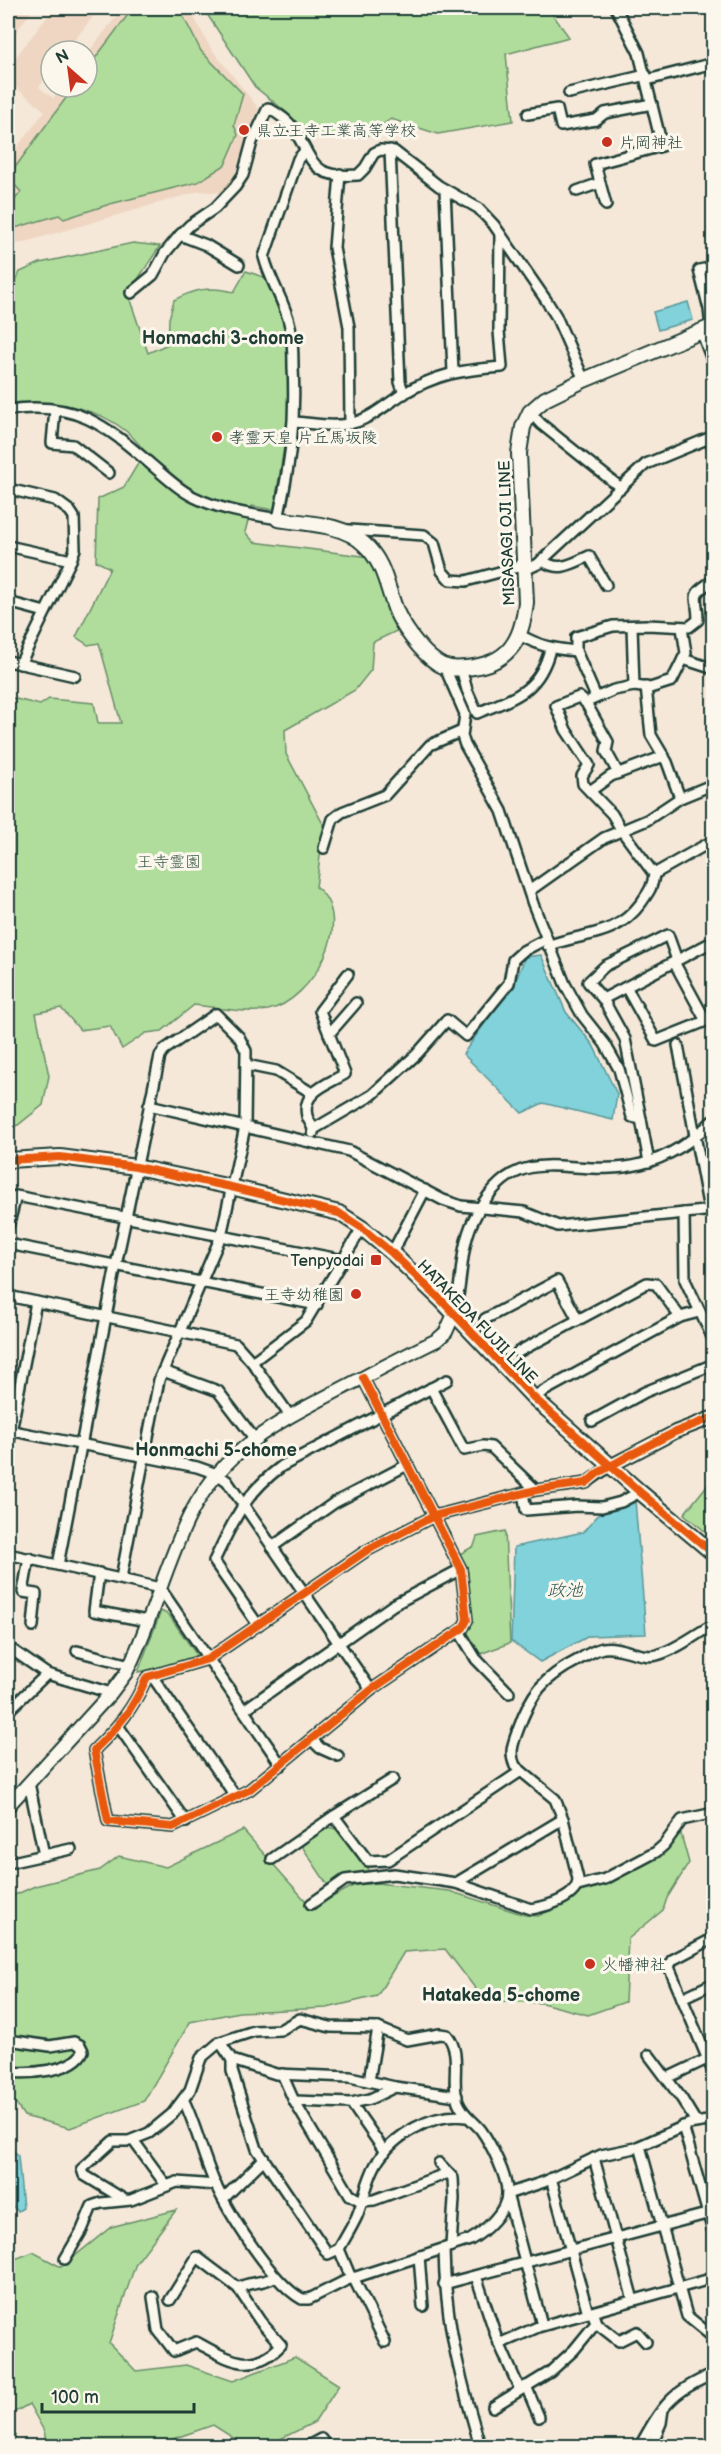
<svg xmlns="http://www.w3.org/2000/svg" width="721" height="2454" font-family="'Balsamiq Sans','Klee One',sans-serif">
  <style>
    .built { fill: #eed6c2 }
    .green { fill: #b0dd9c; stroke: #688d68; stroke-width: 1.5 }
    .water { fill: #81d2db; stroke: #5a9698; stroke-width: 1.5 }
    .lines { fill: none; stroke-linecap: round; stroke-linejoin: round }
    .minor-casing { stroke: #1f3d34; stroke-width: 14 }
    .tertiary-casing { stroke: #1f3d34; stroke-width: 16 }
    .secondary-casing { stroke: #1f3d34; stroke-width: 18 }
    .minor { stroke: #fbf7ec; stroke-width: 9 }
    .tertiary { stroke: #fbf7ec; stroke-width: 12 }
    .secondary { stroke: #fbf7ec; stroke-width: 14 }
    .cycleway-casing { stroke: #fbf7ec; stroke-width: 11 }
    .cycleway { stroke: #e8590c; stroke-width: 8 }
    .poi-dot { fill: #c8321e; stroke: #fbf7ec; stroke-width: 2 }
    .labels { text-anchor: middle; stroke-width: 6; stroke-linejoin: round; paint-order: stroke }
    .poi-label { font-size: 16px; fill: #1f3d34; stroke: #fbf7ec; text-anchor: start }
    .street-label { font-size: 16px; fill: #1f3d34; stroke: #fbf7ec }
    .park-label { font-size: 16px; fill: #3c5d49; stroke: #fbf7ec }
    .neighbourhood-label { font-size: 18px; font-weight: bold; fill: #1f3d34; stroke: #fbf7ec }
    .water-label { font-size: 18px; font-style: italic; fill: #335b55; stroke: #fbf7ec }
  </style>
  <rect width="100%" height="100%" fill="#f5e8d9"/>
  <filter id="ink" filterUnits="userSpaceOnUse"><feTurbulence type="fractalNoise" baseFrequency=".0167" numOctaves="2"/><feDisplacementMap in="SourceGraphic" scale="12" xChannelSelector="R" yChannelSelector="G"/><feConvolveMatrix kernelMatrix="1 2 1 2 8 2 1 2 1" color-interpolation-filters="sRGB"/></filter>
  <g filter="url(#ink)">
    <g class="built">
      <polygon points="8,8 34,8 8,42"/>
      <polygon points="54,8 100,8 66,51 51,51 51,70 39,87 53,98 62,87 74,87 8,177 8,159 45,111 8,81 8,61 11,63"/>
      <polygon points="123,8 133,8 87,69 87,54"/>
      <polygon points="179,8 189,8 210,47 259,109 232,182 221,193 200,191 8,247 8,230 60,215 64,219 110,204 197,182 225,165 242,94 201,51"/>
      <polygon points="8,179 21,192 8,208 8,197 12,191 8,187"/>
    </g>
    <g class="green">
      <polygon points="133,8 179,8 201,51 243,94 234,125 238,135 225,165 198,182 110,204 64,219 59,215 8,230 8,208 21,192 8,177 74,87 87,87 87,69"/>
      <polygon points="203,8 548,8 569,37 506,54 513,121 438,134 391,119 366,136 306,136 290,115 255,87"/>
      <path d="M133 243 160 246 128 294 148 353 168 344 169 319 174 300C195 289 210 286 234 292L246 271 266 278 283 320 288 341V421L274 510 252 506 245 532 254 542 370 557 401 629 373 642 371 670 355 690 285 730 286 754 324 826 316 887C358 920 312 1001 268 1010 244 1014 217 1007 194 1005L162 1031 146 1033 122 1049 110 1026 80 1030 61 1008 36 1013 49 1076 43 1105 18 1125 8 1128V697L40 705 49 699 94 703 98 723H121L99 643 88 645 76 637 110 568 96 561 98 499 124 487 145 452C115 408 56 398 8 405V298L20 272 40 263Z"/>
      <polygon points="713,1478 713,1538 684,1514"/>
      <polygon points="505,1531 510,1643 477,1655 462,1635 471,1628 468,1572 458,1555 474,1546 477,1537"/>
      <polygon points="161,1611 169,1615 196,1654 191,1662 138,1672"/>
      <polygon points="326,1827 337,1829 370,1871 350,1875 329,1887 301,1845"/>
      <polygon points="679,1827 689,1863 667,1898 663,1910 628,1939 625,2002 588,2015 542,2003 485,2001 445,1949 404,1952 377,1996 327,2008 239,2012 190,2022 144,2101 70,2128 24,2116 8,2092 8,1898 35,1886 100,1870 119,1856 166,1867 243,1830 312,1908 355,1885 377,1883 449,1891 525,1915 538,1916 558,1907 581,1890 595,1888 612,1882 654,1858 673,1842"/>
      <polygon points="176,2210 136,2263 109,2343 136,2371 186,2365 233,2381 295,2357 339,2385 315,2422 266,2446 246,2446 213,2425 170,2440 162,2446 47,2446 44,2431 29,2404 8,2416 8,2298 11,2296 10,2261 33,2252 61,2267 111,2227"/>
    </g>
    <g class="water">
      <polygon points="688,302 693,320 658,330 653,312"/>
      <polygon points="541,955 566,1012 593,1045 617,1094 613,1120 543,1103 522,1113 463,1054 517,978 525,957"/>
      <polygon points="635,1500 646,1634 589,1636 540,1662 511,1641 514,1547 583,1532 601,1512"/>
      <polygon points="11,2147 18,2156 23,2208 18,2211 8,2203 8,2148"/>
    </g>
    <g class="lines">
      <g class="minor-casing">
        <g id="minor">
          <polyline points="647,80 714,63"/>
          <polyline points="569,93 646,75"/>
          <polyline points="528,114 557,109 561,126 596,120 605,113 652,104"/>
          <polyline points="390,150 400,382 404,394"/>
          <polyline points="340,174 334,248 349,327 350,424"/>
          <polyline points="445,190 453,372"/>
          <polyline points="577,191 600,183"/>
          <polyline points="606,205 595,164 662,146 639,53 616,8"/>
          <polyline points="180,235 206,245 239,265"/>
          <path d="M131 293 153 275 165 253 180 235 190 225 215 208 235 187 243 175 252 142 268 108C277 113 287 119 293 128 314 160 310 179 358 175L365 168 374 153 380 150 394 151 439 186 478 208 494 225 546 300 556 316 584 380"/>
          <polyline points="711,327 709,309 699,270 714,267"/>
          <polyline points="701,331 714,365"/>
          <path d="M8 410C77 400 105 425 154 467 167 478 179 490 194 497 220 510 250 514 278 519 290 464 296 423 293 367 293 354 293 340 290 326 285 302 270 281 264 257L298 159 305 151"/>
          <polyline points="55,410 52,443 73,445 109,473"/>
          <polyline points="530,412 541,424 621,488"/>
          <path d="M294 422C313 423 334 428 353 423 371 418 386 405 401 395 436 374 461 370 502 367L499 331 500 234"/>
          <polyline points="709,438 714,450"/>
          <polyline points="8,489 55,500 70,511 74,517 75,549 71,560 20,664"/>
          <polyline points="349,530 424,535 434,543 442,571 450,580 466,581 525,565"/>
          <polyline points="8,546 71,560"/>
          <path d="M542 560C558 573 572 564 589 556L606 585"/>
          <polyline points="525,570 538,564 646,464 714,436"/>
          <polyline points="8,602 45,612"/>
          <polyline points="632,626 634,686"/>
          <path d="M520 635C539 646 554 649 576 651"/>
          <polyline points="683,659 714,669"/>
          <polyline points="8,661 75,676"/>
          <polyline points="445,668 465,714 462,736 465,745 502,811 533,904 565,984 582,1015 605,1044 619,1069 632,1117 641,1119 649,1162"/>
          <path d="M461 668 467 690 477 713C514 698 539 692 550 649"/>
          <polyline points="646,687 651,735 667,762 680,798"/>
          <path d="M596 697 576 651V637L613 626 647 625 689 627 698 620C698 594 688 596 714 580"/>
          <polyline points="591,700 614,690 634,686 650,688 672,681 686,653 682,628"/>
          <polyline points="590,791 611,776 664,756"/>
          <polyline points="324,848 333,819 342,812 385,795 430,745 462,731"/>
          <polyline points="654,874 709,843 714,848"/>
          <polyline points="529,891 604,838 647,820 680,798 714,784"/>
          <path d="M548 946C584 932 615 938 641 903 648 893 653 887 654 874L622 831 612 814 583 784 582 776 589 765 566 730 556 706 579 697 586 703 608 742 606 751 618 773"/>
          <polyline points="626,987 656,1041 706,1021 674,962"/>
          <polyline points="603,999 714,941"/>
          <polyline points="329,1034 356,1003"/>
          <polyline points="678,1045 709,1210"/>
          <polyline points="246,1065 276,1071 312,1093"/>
          <polyline points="149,1105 349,1151 443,1200 461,1206 524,1212 558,1226 714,1210"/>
          <polyline points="641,1119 625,1039 603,999 588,982 605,966 668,935 677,960"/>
          <polyline points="314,1129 372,1095 417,1054 447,1020 466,1036 509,983 513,960 523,951 546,939"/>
          <path d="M313 1133C314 1126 309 1123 307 1116 301 1092 328 1084 345 1074L320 1011 348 974"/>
          <polyline points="684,1213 685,1280 714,1341"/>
          <polyline points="8,1227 16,1196 344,1260"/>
          <polyline points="8,1244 317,1305"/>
          <polyline points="392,1253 425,1190"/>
          <polyline points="8,1296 236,1344 252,1362 290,1416"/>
          <path d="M454 1314C463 1284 459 1251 473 1221 516 1132 569 1182 641 1164 670 1157 693 1141 714 1119"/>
          <polyline points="485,1319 557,1281 578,1320"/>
          <polyline points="518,1352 647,1283 656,1284 680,1317"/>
          <polyline points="252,1362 306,1321 362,1228"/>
          <polyline points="163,1371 218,1391 254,1438"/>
          <path d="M363 1378 461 1569 467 1620 463 1628 371 1690 249 1790 173 1827 108 1821 94 1750C119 1726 133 1709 147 1677L208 1659 366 1551 434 1516 536 1490 586 1483 610 1466"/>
          <polyline points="431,1388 464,1450 483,1446 491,1447 536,1490"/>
          <polyline points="533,1397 680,1317 699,1312"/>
          <polyline points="592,1421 645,1392 714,1364"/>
          <polyline points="8,1430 197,1467 217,1474 227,1481 371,1690"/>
          <polyline points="8,1447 36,1302"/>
          <polyline points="523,1493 526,1510 577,1506 602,1507 621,1502 640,1492"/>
          <polyline points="272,1547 334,1503 407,1465"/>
          <polyline points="8,1554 160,1588 281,1765"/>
          <polyline points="29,1558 23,1592 36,1594 33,1626"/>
          <polyline points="58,1565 116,1265 160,1056 164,1050 216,1014 239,1037 246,1051 245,1127 221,1236 159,1380 121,1578"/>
          <polyline points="99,1573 94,1611 147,1621"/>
          <path d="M258 1625 214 1561C234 1520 244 1494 282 1466L447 1380"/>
          <polyline points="459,1631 476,1659 509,1693"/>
          <polyline points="8,1647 47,1674 111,1693"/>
          <polyline points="77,1651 130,1665"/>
          <polyline points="152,1676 236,1797"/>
          <polyline points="244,1710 393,1605 461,1569"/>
          <polyline points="8,1711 47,1674"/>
          <polyline points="119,1727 186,1822"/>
          <polyline points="312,1740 320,1748 338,1756"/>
          <polyline points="29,1783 44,1855"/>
          <polyline points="334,1816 368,1861 388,1860 521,1771"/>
          <polyline points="272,1859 334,1816 393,1779"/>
          <polyline points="8,1863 71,1849"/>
          <polyline points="456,1883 563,1819"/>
          <polyline points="578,1886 605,1879 656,1852 664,1845 682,1820 714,1813"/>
          <path d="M311 1904 345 1880 394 1874 456 1883 531 1909C548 1906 578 1898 578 1879L563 1819 555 1799 515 1766C509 1753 513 1743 518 1730 531 1693 543 1678 578 1660 586 1655 594 1650 603 1648 622 1645 638 1659 657 1655 676 1650 696 1634 714 1624"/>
          <polyline points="714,1938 672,1960 669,1967 714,2074"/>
          <polyline points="682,1998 714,1983"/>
          <path d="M8 2040 50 2046 74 2042 80 2045 83 2051C74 2072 28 2074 8 2072"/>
          <polyline points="220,2042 232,2060 276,2074 350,2077 395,2087 457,2096"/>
          <polyline points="649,2055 682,2099 696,2122"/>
          <polyline points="232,2060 232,2071 257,2149 328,2254 339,2249"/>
          <polyline points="282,2074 294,2101 350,2195 361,2201 374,2200 448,2173"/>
          <polyline points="667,2078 707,2059"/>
          <polyline points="369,2081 378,2028"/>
          <polyline points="294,2101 351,2103 370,2099 395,2087"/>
          <polyline points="351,2103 385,2152"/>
          <polyline points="683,2126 714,2235"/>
          <polyline points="133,2140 166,2185"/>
          <polyline points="640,2146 687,2316 714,2338"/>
          <polyline points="594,2158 633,2300"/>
          <polyline points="439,2163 453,2178 454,2199 451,2246"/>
          <polyline points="551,2178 588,2313"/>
          <polyline points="223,2199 264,2159"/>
          <path d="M125 2200 84 2175 82 2169 113 2141H129L149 2133 172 2114 190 2090 201 2058 220 2042 254 2031 280 2030 300 2019 330 2027 378 2028 407 2040 440 2034 447 2035C463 2054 450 2081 458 2102 463 2115 473 2120 481 2130 491 2144 508 2177 507 2194 507 2211 484 2232 470 2240L347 2280 309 2299H302C272 2283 227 2211 213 2179 202 2153 196 2126 184 2101"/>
          <path d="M444 2249C445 2321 459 2374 479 2442L483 2446"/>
          <polyline points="419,2256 423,2306"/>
          <polyline points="65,2259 82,2230 92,2206 101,2203 131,2200 177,2182 216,2185"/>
          <polyline points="476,2276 496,2336 520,2390"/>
          <polyline points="353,2277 385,2342"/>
          <path d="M351 2278 339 2249C345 2238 352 2227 357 2216 364 2199 367 2180 376 2164 393 2135 433 2112 466 2117"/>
          <polyline points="444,2284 714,2212"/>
          <path d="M238 2288C250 2281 262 2284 274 2277"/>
          <path d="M153 2297 158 2330 174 2351 196 2342C227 2358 251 2377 281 2345L260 2321 238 2288 197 2257 170 2300"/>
          <polyline points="594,2317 596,2323 619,2341 637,2332 646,2342"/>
          <polyline points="542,2325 507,2194 544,2182 601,2155 635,2148 689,2124 714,2120"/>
          <polyline points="499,2344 538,2327 714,2278"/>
          <polyline points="526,2386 539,2417"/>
          <polyline points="493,2407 550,2372 574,2350 596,2323"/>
          <polyline points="308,2446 321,2439 326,2446"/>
          <path d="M640 2446C661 2408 671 2391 714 2374"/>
          <polyline points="651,2446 661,2423 663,2409"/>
        </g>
      </g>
      <g class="tertiary-casing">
        <g id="tertiary">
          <polyline points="610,1466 675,1432 714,1417"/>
          <path d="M8 1806 111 1693 126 1673C152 1622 165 1564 191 1513 225 1448 278 1422 339 1390 372 1373 404 1356 437 1340L446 1332 454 1314"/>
        </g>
      </g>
      <g class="secondary-casing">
        <g id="secondary">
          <path d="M278 519C306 524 343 523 364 544 384 562 386 584 395 608 401 625 421 652 436 662 445 669 455 669 466 668 508 664 522 642 526 602L519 453 523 427 530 412 545 399 584 380 714 326"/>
          <polyline points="8,1160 60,1157 136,1167 231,1187 339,1213 362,1228 392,1253 442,1301 533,1397 640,1492 714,1554"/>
        </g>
      </g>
      <use href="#minor" class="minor"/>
      <use href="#tertiary" class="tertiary"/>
      <use href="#secondary" class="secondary"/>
      <g class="cycleway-casing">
        <g id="cycleway">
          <polyline points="8,1160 60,1157 136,1167 231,1187 339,1213 362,1228 392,1253 442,1301 533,1397 640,1492 714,1554"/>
          <path d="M363 1378 461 1569 467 1620 463 1628 371 1690 249 1790 173 1827 108 1821 94 1750C119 1726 133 1709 147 1677L208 1659 366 1551 434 1516 536 1490 586 1483 598 1473 630 1455 675 1432 714 1417"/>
        </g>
      </g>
      <use href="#cycleway" class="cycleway"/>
    </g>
  </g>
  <g class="poi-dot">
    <circle cx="244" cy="130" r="6"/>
    <circle cx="607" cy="142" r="6"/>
    <circle cx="217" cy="437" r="6"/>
    <rect x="370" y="1254" width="12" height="12" rx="3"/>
    <circle cx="356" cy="1294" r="6"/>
    <circle cx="590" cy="1964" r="6"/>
  </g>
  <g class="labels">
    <g class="poi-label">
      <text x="256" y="136">県立王寺工業高等学校</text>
      <text x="619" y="148">片岡神社</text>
      <text x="229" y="443">孝霊天皇 片丘馬坂陵</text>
      <text x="364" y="1266" text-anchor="end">Tenpyodai</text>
      <text x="344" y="1300" text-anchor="end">王寺幼稚園</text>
      <text x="602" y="1970">火幡神社</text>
    </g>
    <g class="street-label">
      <text transform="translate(506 533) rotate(-92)" y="6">MISASAGI OJI LINE</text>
      <text transform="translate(478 1321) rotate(46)" y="6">HATAKEDA FUJII LINE</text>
    </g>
    <g class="park-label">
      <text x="169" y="867">王寺霊園</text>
    </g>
    <g class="neighbourhood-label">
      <text x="223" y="344">Honmachi 3-chome</text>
      <text x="216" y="1456">Honmachi 5-chome</text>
      <text x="501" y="2001">Hatakeda 5-chome</text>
    </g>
    <g class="water-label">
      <text x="565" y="1596">政池</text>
    </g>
  </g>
  <rect width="721" height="2454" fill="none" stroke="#fbf7ec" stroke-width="30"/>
  <rect x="15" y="15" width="691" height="2424" fill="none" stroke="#1f3d34" stroke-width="2" filter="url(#ink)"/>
  <g transform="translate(69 69) rotate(332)"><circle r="28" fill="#fbf7ec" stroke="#a3ada2" stroke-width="1.5"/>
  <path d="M0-4.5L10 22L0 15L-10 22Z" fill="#c8321e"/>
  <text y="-9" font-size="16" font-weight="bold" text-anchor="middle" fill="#1f3d34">N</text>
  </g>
  <path d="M42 2403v9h152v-9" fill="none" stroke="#1f3d34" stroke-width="3"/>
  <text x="51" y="2403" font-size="18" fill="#1f3d34" stroke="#fbf7ec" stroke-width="4.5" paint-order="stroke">100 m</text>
</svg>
